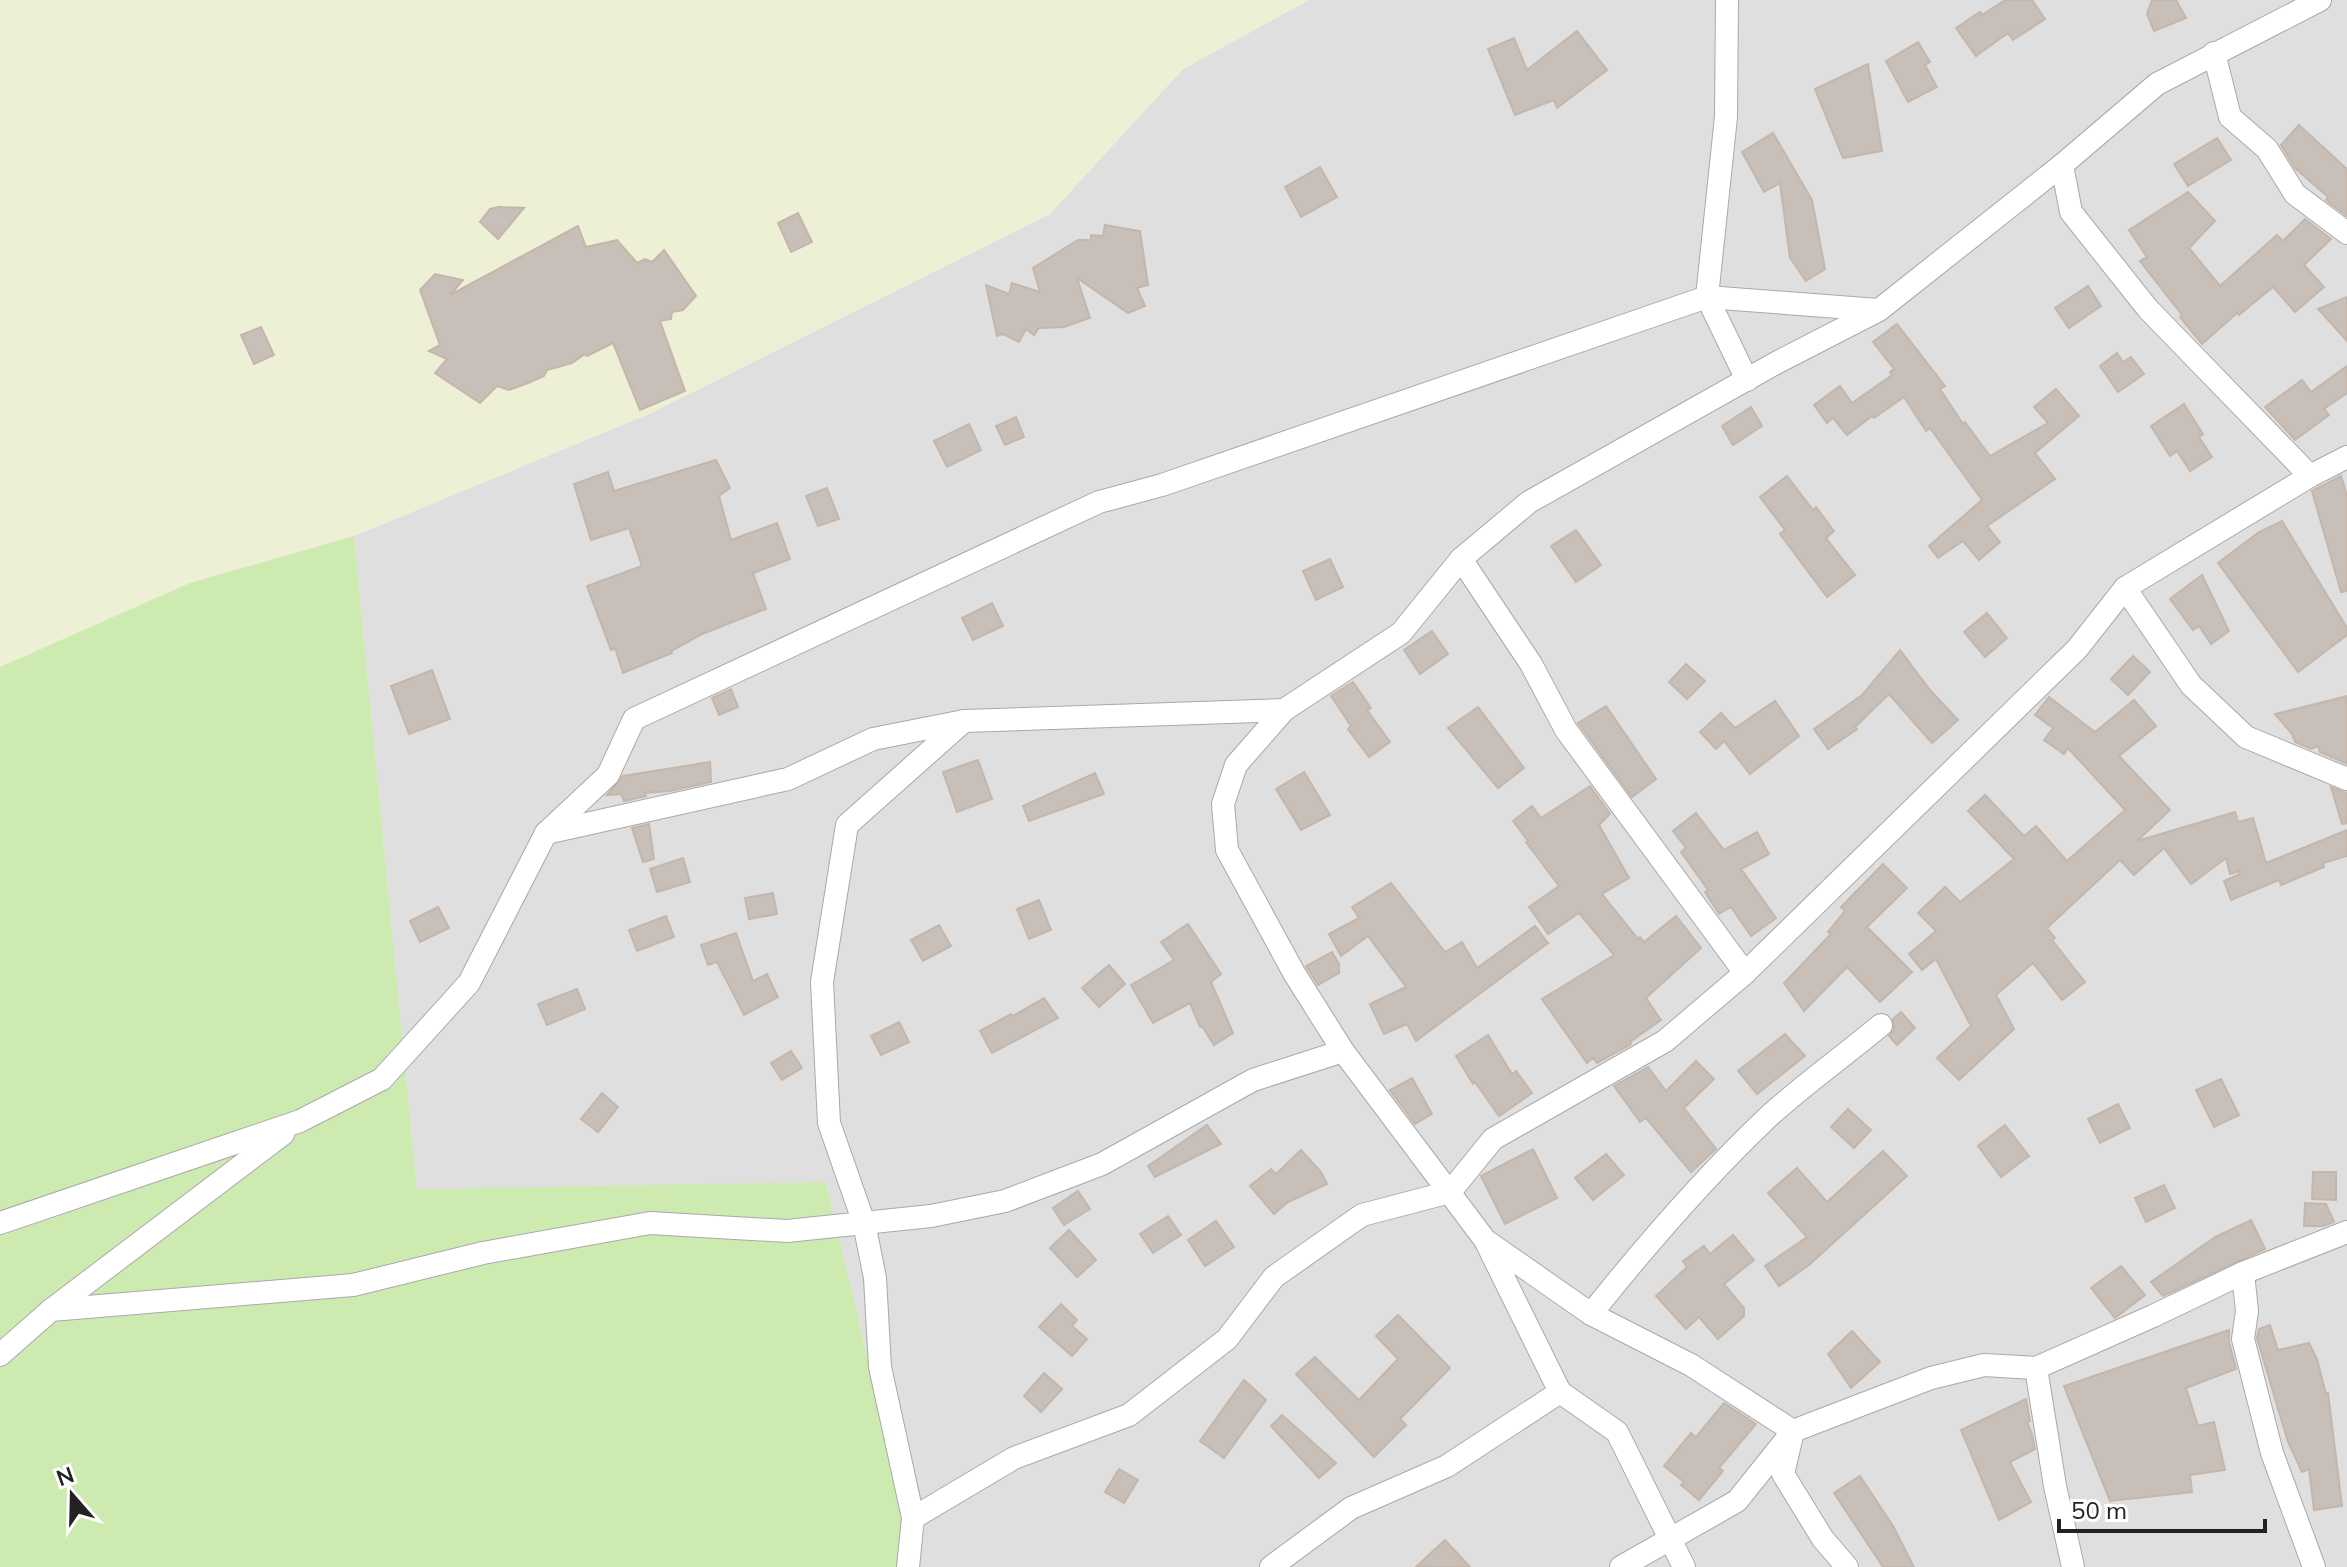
<svg xmlns="http://www.w3.org/2000/svg" width="2347" height="1567" font-family="Mulish,sans-serif">
  <style>
    .residential { fill: #e0dfdf }
    .farmland { fill: #eef0d5 }
    .grass { fill: #cdebb0 }
    .building { fill: #c7bfb8; stroke: #c4b6ab; stroke-width: 2 }
    .lines { fill: none; stroke-linecap: round; stroke-linejoin: round }
    .street-casing { stroke: #a9a9a9; stroke-width: 24 }
    .street { stroke: #fff; stroke-width: 22 }
  </style>
  <rect width="100%" height="100%" fill="#f2efe9"/>
  <polygon class="residential" points="1309,0 2347,0 2347,1567 917,1567 826,1182 417,1190 354,536 651,413 1049,214 1183,69"/>
  <polygon class="farmland" points="0,0 1309,0 1183,69 1050,214 651,413 354,536 190,583 0,667"/>
  <polygon class="grass" points="354,536 417,1189 826,1182 917,1567 0,1567 0,667 190,583"/>
  <g class="building">
    <polygon points="2005,0 2032,0 2045,19 2013,40 2008,33 1976,56 1956,28 1980,12 1982,15"/>
    <polygon points="2152,0 2176,0 2186,18 2154,31 2147,14"/>
    <polygon points="1577,31 1607,70 1557,108 1554,100 1515,115 1488,49 1514,38 1527,70"/>
    <polygon points="1918,42 1930,62 1925,65 1937,87 1908,102 1886,61"/>
    <polygon points="1868,64 1882,151 1843,158 1815,89"/>
    <polygon points="2299,125 2347,169 2347,216 2326,200 2328,197 2295,168 2281,145"/>
    <polygon points="1773,133 1812,200 1825,269 1806,281 1790,258 1780,183 1764,192 1742,152"/>
    <polygon points="2217,138 2231,160 2188,186 2174,164"/>
    <polygon points="1320,167 1337,197 1301,217 1285,187"/>
    <polygon points="2188,192 2215,221 2189,248 2220,286 2277,235 2283,241 2305,219 2331,239 2304,265 2324,287 2295,312 2273,287 2239,315 2237,313 2202,344 2180,317 2182,315 2140,261 2147,257 2129,230"/>
    <polygon points="499,207 524,208 498,239 480,222 490,209"/>
    <polygon points="798,213 812,242 791,252 778,223"/>
    <polygon points="1105,225 1140,231 1148,285 1137,288 1145,306 1128,313 1077,278 1090,318 1064,327 1039,328 1034,335 1026,329 1019,342 1003,334 997,336 986,285 1009,294 1012,283 1040,292 1033,268 1078,240 1091,240 1091,235 1103,236"/>
    <polygon points="578,226 586,247 617,240 637,263 645,259 652,262 664,250 696,296 683,310 672,312 671,319 660,321 685,391 640,410 613,343 587,356 585,354 572,363 547,370 544,376 528,383 509,390 497,386 480,403 435,373 447,359 429,351 440,345 420,290 435,274 463,280 450,295"/>
    <polygon points="2088,286 2101,306 2069,328 2055,308"/>
    <polygon points="2347,297 2347,341 2318,309"/>
    <polygon points="1897,324 1945,386 1940,389 1963,424 1965,422 1990,456 2048,423 2034,407 2056,389 2079,416 2035,453 2055,479 1987,526 2000,542 1979,560 1963,541 1938,558 1929,546 1982,500 1930,428 1926,431 1904,397 1874,418 1872,416 1847,435 1833,418 1827,423 1814,405 1840,386 1852,403 1892,375 1890,372 1894,369 1873,342"/>
    <polygon points="261,327 274,355 254,364 241,335"/>
    <polygon points="2117,353 2123,362 2131,357 2144,374 2118,392 2100,366"/>
    <polygon points="2347,366 2347,393 2324,409 2329,415 2295,440 2265,407 2302,380 2311,392"/>
    <polygon points="2184,404 2203,434 2199,437 2212,457 2190,471 2177,451 2170,456 2151,426"/>
    <polygon points="1751,407 1762,426 1733,445 1722,426"/>
    <polygon points="1016,417 1024,437 1005,445 996,426"/>
    <polygon points="969,424 981,450 947,467 934,441"/>
    <polygon points="716,460 730,488 719,496 731,540 777,523 790,559 753,573 766,609 702,634 671,651 672,653 623,673 615,648 611,650 587,586 642,566 629,528 591,540 574,484 608,472 614,491"/>
    <polygon points="1787,476 1813,510 1816,507 1834,531 1826,538 1855,575 1827,597 1780,534 1785,530 1760,497"/>
    <polygon points="2341,476 2347,496 2347,591 2341,592 2312,491"/>
    <polygon points="827,488 839,519 818,526 806,496"/>
    <polygon points="2282,521 2347,628 2347,635 2298,672 2218,563 2259,532"/>
    <polygon points="1576,530 1601,565 1576,582 1551,546"/>
    <polygon points="1330,559 1343,587 1316,600 1303,571"/>
    <polygon points="2202,575 2229,631 2211,644 2199,626 2193,630 2170,599"/>
    <polygon points="992,603 1003,626 973,640 962,618"/>
    <polygon points="1987,613 2007,638 1985,657 1964,632"/>
    <polygon points="1432,631 1448,654 1420,674 1404,650"/>
    <polygon points="1900,650 1930,690 1958,720 1932,743 1889,694 1855,727 1857,729 1828,749 1814,729 1862,695"/>
    <polygon points="2133,656 2150,672 2128,695 2111,679"/>
    <polygon points="1686,664 1705,681 1687,699 1669,682"/>
    <polygon points="432,670 450,719 409,734 391,686"/>
    <polygon points="1353,682 1371,708 1367,710 1390,742 1369,757 1348,729 1351,726 1331,696"/>
    <polygon points="731,689 738,707 719,715 712,698"/>
    <polygon points="2347,696 2347,764 2320,752 2318,746 2311,749 2295,742 2292,734 2275,714"/>
    <polygon points="2049,697 2095,732 2134,700 2156,726 2119,756 2170,810 2137,841 2235,812 2238,822 2253,818 2266,863 2347,830 2347,856 2323,863 2324,867 2281,885 2279,880 2231,900 2224,881 2240,874 2239,871 2230,874 2226,858 2191,884 2164,848 2134,875 2120,860 2047,928 2055,938 2052,940 2085,982 2062,1000 2033,963 1996,995 2014,1029 1959,1080 1937,1058 1971,1026 1936,959 1922,970 1909,954 1936,931 1918,913 1945,887 1960,902 2014,859 1968,811 1985,795 2024,836 2036,826 2067,861 2125,810 2068,748 2064,754 2044,740 2053,728 2035,715"/>
    <polygon points="1775,701 1799,736 1750,774 1724,741 1716,749 1700,732 1721,713 1735,728"/>
    <polygon points="1606,706 1656,779 1632,797 1578,723"/>
    <polygon points="1478,707 1524,768 1498,788 1448,728"/>
    <polygon points="978,760 992,799 957,812 943,772"/>
    <polygon points="710,762 711,782 670,791 645,793 646,796 624,801 621,794 607,795 623,776"/>
    <polygon points="1304,772 1330,815 1301,830 1276,789"/>
    <polygon points="1095,773 1104,794 1029,821 1023,806"/>
    <polygon points="1590,786 1610,814 1599,825 1629,878 1602,894 1638,939 1640,937 1644,942 1676,916 1701,948 1646,998 1661,1020 1630,1042 1631,1044 1597,1063 1593,1058 1587,1063 1542,999 1614,955 1579,913 1548,934 1529,907 1559,886 1526,842 1528,841 1513,821 1532,806 1541,818"/>
    <polygon points="2331,787 2347,793 2347,823 2342,824"/>
    <polygon points="1696,813 1724,850 1757,832 1769,854 1741,869 1776,918 1751,936 1731,907 1719,914 1705,892 1708,890 1681,852 1686,848 1673,831"/>
    <polygon points="649,824 654,859 643,862 632,828"/>
    <polygon points="683,858 690,882 657,892 650,869"/>
    <polygon points="1883,864 1907,888 1867,927 1912,972 1880,1002 1847,967 1804,1011 1784,983 1831,934 1828,932 1845,911 1841,907"/>
    <polygon points="1391,883 1445,952 1462,942 1477,968 1535,926 1548,943 1416,1041 1407,1024 1384,1034 1370,1004 1406,987 1368,936 1341,956 1329,934 1359,918 1352,907"/>
    <polygon points="773,893 777,914 749,919 745,898"/>
    <polygon points="1039,900 1051,930 1029,939 1017,909"/>
    <polygon points="438,907 449,928 420,942 410,921"/>
    <polygon points="666,916 674,937 637,951 629,930"/>
    <polygon points="1188,924 1221,974 1211,982 1233,1033 1214,1045 1202,1026 1200,1027 1190,1003 1153,1023 1131,985 1174,960 1161,942"/>
    <polygon points="939,925 951,946 923,961 911,940"/>
    <polygon points="736,933 753,981 767,974 778,997 744,1015 717,962 708,965 701,945"/>
    <polygon points="1332,952 1339,964 1339,973 1318,985 1306,966"/>
    <polygon points="1109,965 1125,984 1099,1007 1082,988"/>
    <polygon points="577,989 585,1009 547,1025 538,1004"/>
    <polygon points="1044,998 1058,1018 992,1053 980,1031 1011,1014 1013,1016"/>
    <polygon points="1901,1012 1915,1028 1897,1045 1889,1036 1894,1029 1893,1019"/>
    <polygon points="899,1022 909,1042 881,1055 871,1036"/>
    <polygon points="1785,1034 1805,1056 1757,1094 1738,1071"/>
    <polygon points="1488,1035 1512,1074 1516,1071 1532,1093 1499,1116 1475,1082 1473,1084 1456,1056"/>
    <polygon points="791,1051 802,1068 782,1080 771,1063"/>
    <polygon points="1696,1061 1714,1079 1684,1108 1716,1149 1691,1172 1646,1118 1640,1122 1614,1086 1648,1067 1666,1091"/>
    <polygon points="1412,1078 1432,1114 1415,1124 1390,1090"/>
    <polygon points="2221,1079 2239,1115 2214,1127 2196,1090"/>
    <polygon points="602,1093 618,1107 598,1132 581,1119"/>
    <polygon points="2118,1104 2130,1128 2100,1143 2088,1119"/>
    <polygon points="1848,1109 1871,1130 1854,1148 1831,1127"/>
    <polygon points="1207,1125 1221,1144 1155,1177 1148,1166"/>
    <polygon points="2005,1125 2029,1156 2001,1177 1978,1146"/>
    <polygon points="1533,1149 1557,1198 1505,1224 1481,1176"/>
    <polygon points="1301,1150 1321,1172 1327,1184 1288,1202 1274,1214 1250,1186 1271,1169 1276,1174"/>
    <polygon points="1883,1151 1907,1176 1809,1265 1779,1286 1765,1266 1807,1237 1768,1193 1797,1168 1827,1202"/>
    <polygon points="1606,1154 1624,1175 1593,1200 1575,1178"/>
    <polygon points="2313,1172 2336,1172 2336,1200 2312,1199"/>
    <polygon points="2164,1185 2175,1208 2146,1222 2135,1198"/>
    <polygon points="1078,1191 1090,1209 1064,1225 1053,1208"/>
    <polygon points="2305,1203 2326,1204 2334,1222 2323,1226 2304,1226"/>
    <polygon points="1168,1216 1181,1235 1153,1253 1140,1234"/>
    <polygon points="2251,1220 2265,1249 2163,1296 2151,1282 2215,1237"/>
    <polygon points="1216,1221 1234,1247 1205,1266 1188,1240"/>
    <polygon points="1069,1230 1096,1260 1077,1277 1050,1248"/>
    <polygon points="1733,1235 1754,1260 1724,1284 1744,1308 1744,1316 1718,1339 1699,1317 1686,1329 1656,1296 1687,1267 1683,1261 1704,1246 1710,1254"/>
    <polygon points="2121,1266 2145,1295 2115,1318 2091,1288"/>
    <polygon points="1061,1304 1077,1320 1072,1326 1087,1339 1072,1356 1039,1327"/>
    <polygon points="1398,1315 1450,1368 1400,1419 1406,1425 1374,1457 1296,1374 1315,1357 1359,1400 1398,1359 1376,1336"/>
    <polygon points="2270,1325 2278,1350 2309,1343 2317,1359 2326,1394 2328,1393 2342,1506 2314,1510 2309,1469 2302,1472 2288,1442 2257,1338 2259,1329"/>
    <polygon points="2229,1330 2229,1342 2236,1369 2186,1388 2198,1426 2214,1422 2225,1470 2190,1475 2192,1492 2110,1501 2064,1386"/>
    <polygon points="1852,1331 1880,1362 1851,1388 1828,1354"/>
    <polygon points="1044,1373 1062,1389 1041,1412 1024,1396"/>
    <polygon points="1244,1380 1266,1400 1224,1458 1200,1441"/>
    <polygon points="2026,1399 2030,1421 2027,1422 2032,1434 2035,1449 2010,1462 2031,1502 1999,1520 1961,1430"/>
    <polygon points="1724,1403 1756,1424 1719,1468 1723,1471 1699,1500 1681,1485 1684,1482 1664,1466 1691,1433 1696,1437"/>
    <polygon points="1282,1415 1336,1463 1319,1478 1271,1426"/>
    <polygon points="1119,1469 1138,1480 1124,1503 1105,1492"/>
    <polygon points="1860,1476 1893,1526 1914,1567 1883,1567 1834,1493"/>
    <polygon points="1445,1540 1470,1567 1416,1567"/>
  </g>
  <g class="lines">
    <g class="street-casing">
      <g id="street">
        <polyline points="1727,0 1726,117 1707,297 1747,380"/>
        <polyline points="2320,0 2157,84 2062,165 1879,310 1776,363 1529,502 1461,559 1401,633 1284,710 1236,765 1223,804 1227,850 1294,973 1343,1051 1485,1240 1591,1314 1691,1365 1793,1431 1931,1378 1984,1365 2036,1368 2153,1316 2243,1273 2347,1232"/>
        <polyline points="2214,53 2230,117 2267,149 2295,194 2347,233"/>
        <polyline points="2062,165 2071,212 2148,309 2310,476"/>
        <polyline points="1461,559 1531,664 1566,730 1745,973"/>
        <polyline points="2125,588 2191,685 2246,737 2347,779"/>
        <polyline points="546,833 788,779 873,739 964,721 1284,710"/>
        <polyline points="0,1223 300,1121 382,1079 469,983 546,833 608,775 634,719 1099,502 1162,485 1707,297 1878,310"/>
        <polyline points="2243,1273 2247,1311 2243,1339 2272,1453 2314,1567"/>
        <polyline points="51,1310 283,1134"/>
        <path d="M1591 1314C1646 1245 1703 1179 1767 1118 1803 1085 1844 1056 1881 1025"/>
        <polyline points="0,1355 51,1310 353,1285 483,1253 650,1223 787,1231 931,1216 1005,1201 1102,1164 1253,1080 1343,1051"/>
        <polyline points="2036,1368 2055,1486 2073,1567"/>
        <polyline points="1560,1392 1617,1432 1684,1567"/>
        <polyline points="913,1518 1014,1458 1129,1415 1227,1339 1274,1277 1362,1215 1450,1192 1493,1139 1665,1041 1745,973 2077,649 2125,588 2310,476 2347,457"/>
        <polyline points="908,1567 913,1518 880,1367 875,1278 864,1223 829,1123 822,982 847,825 964,721"/>
        <polyline points="1271,1567 1351,1508 1447,1466 1560,1392 1486,1242"/>
        <polyline points="1621,1567 1737,1501 1793,1431 1783,1474 1823,1539 1847,1567"/>
      </g>
    </g>
    <use href="#street" class="street"/>
  </g>
  <g transform="translate(72 1495) rotate(340)" stroke="#ffffff" stroke-width="6" paint-order="stroke">
  <path d="M0-6L14 30L0 20L-14 30Z" fill="#222222"/>
  <text y="-12" font-size="22" font-weight="bold" text-anchor="middle" fill="#222222">N</text>
  </g>
  <path d="M2059 1519v12h206v-12" fill="none" stroke="#222222" stroke-width="4"/>
  <text x="2071" y="1519" font-size="24" fill="#222222" stroke="#ffffff" stroke-width="6" paint-order="stroke">50 m</text>
</svg>
